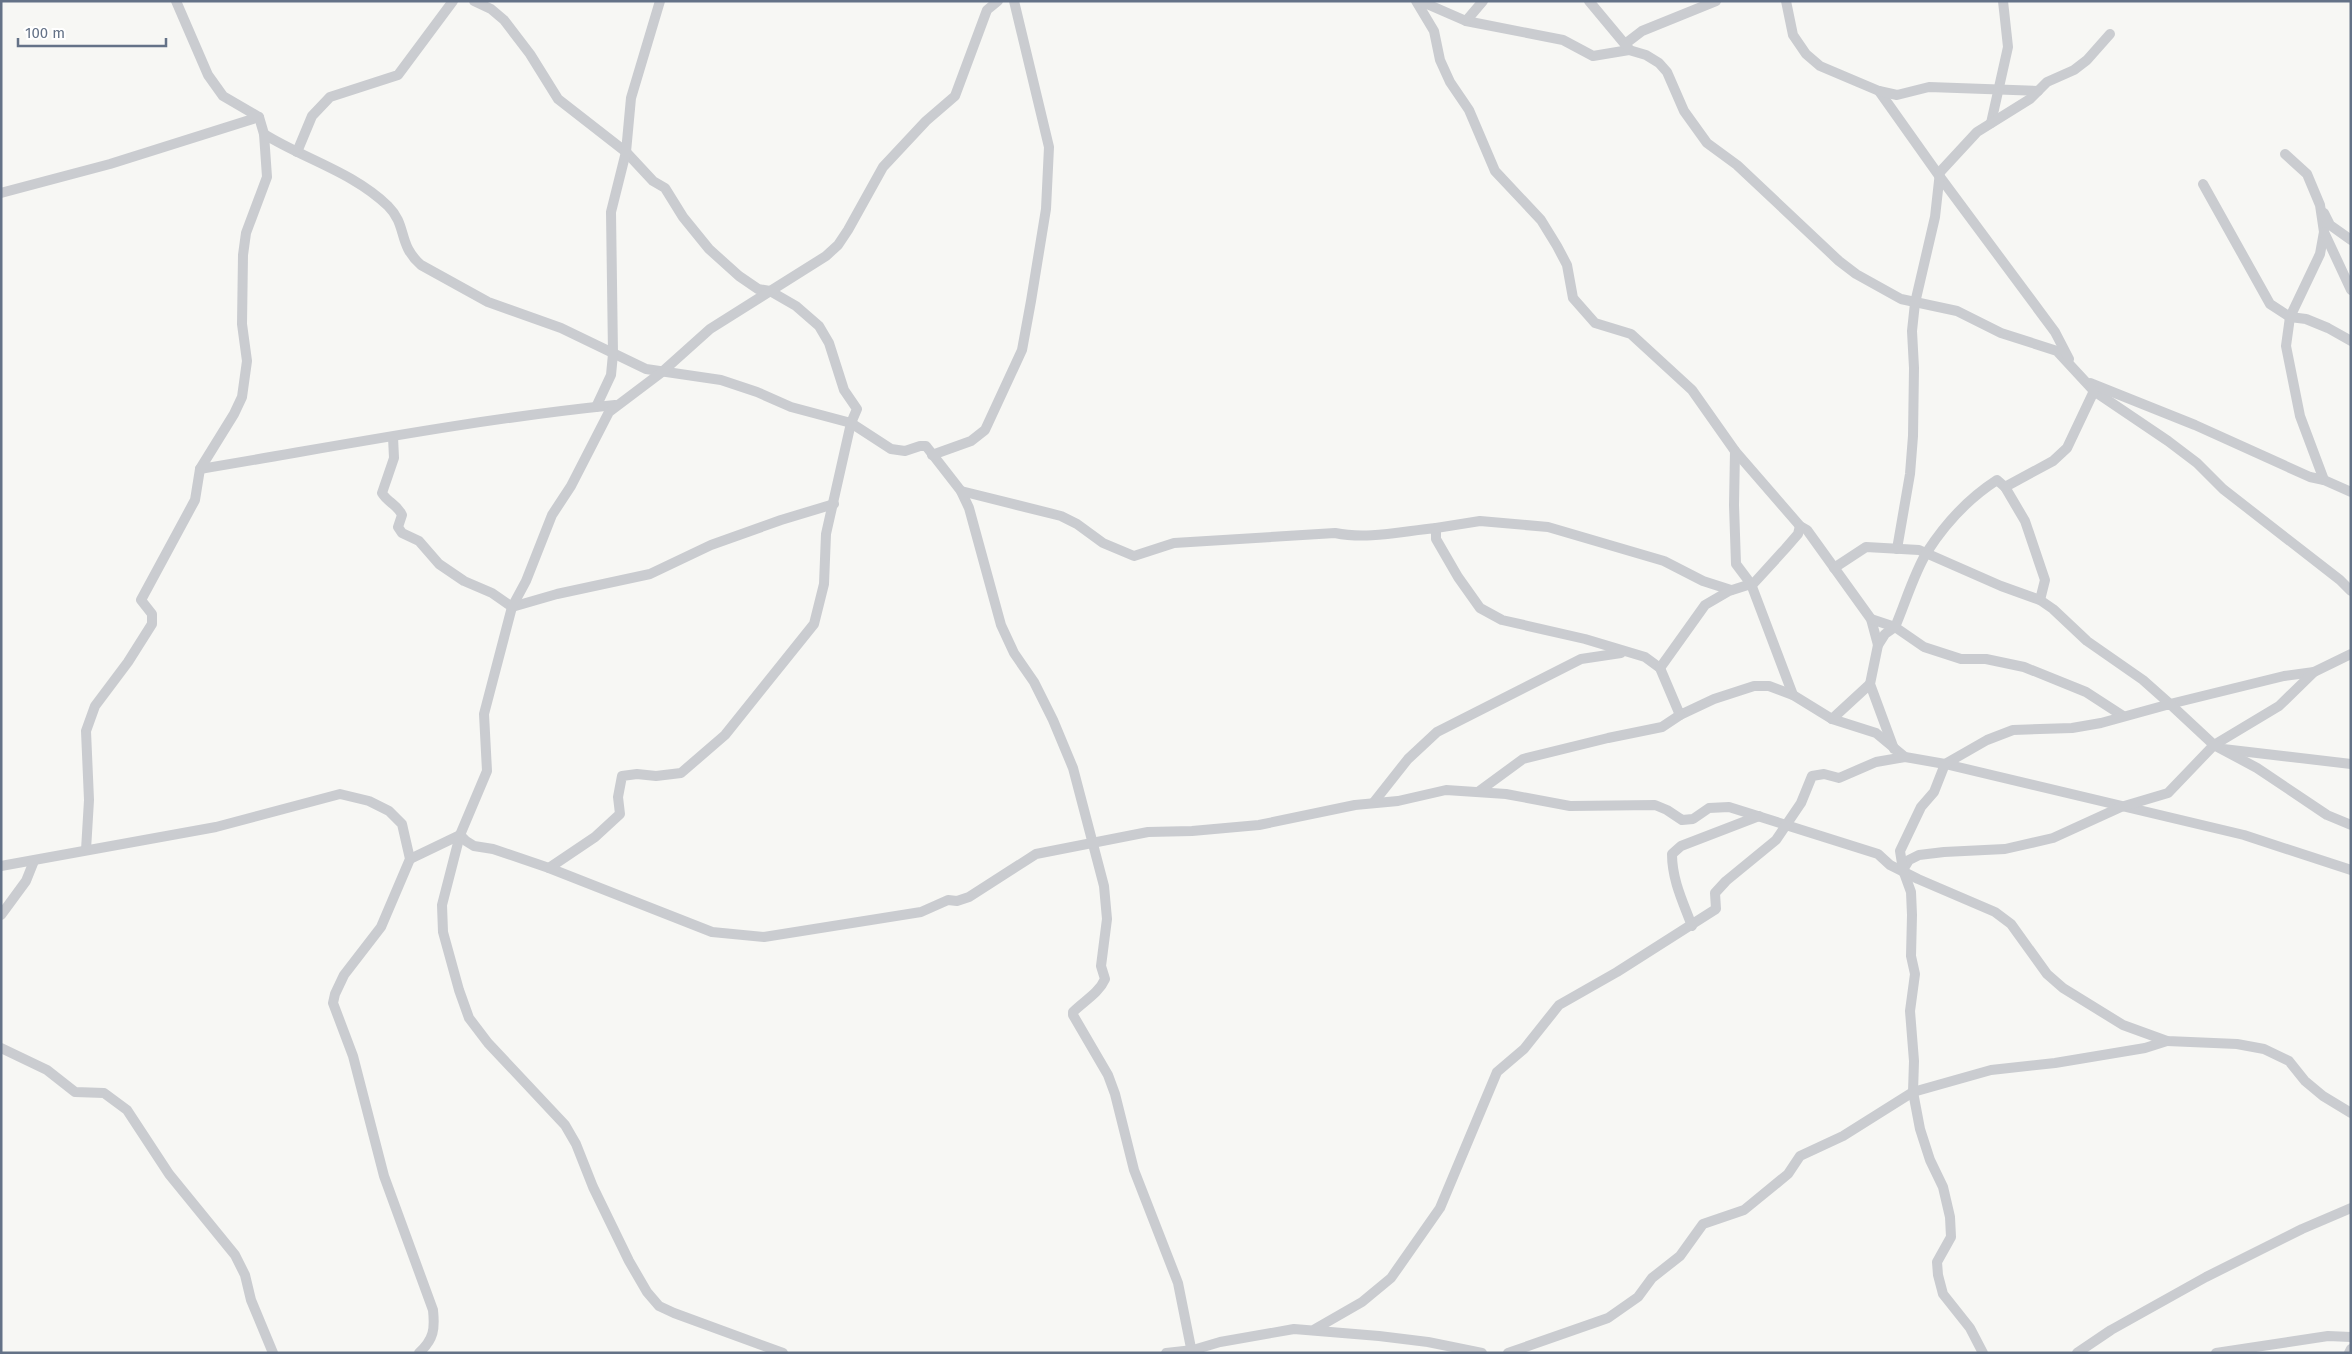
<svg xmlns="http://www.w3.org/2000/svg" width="2352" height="1354" font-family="'Fira Sans',sans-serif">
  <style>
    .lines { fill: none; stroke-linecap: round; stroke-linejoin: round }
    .minor { stroke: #caccd0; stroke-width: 10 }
  </style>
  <rect width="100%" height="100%" fill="#f7f7f4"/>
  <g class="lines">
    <g class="minor">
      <polyline points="474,1 491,9 504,20 530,54 558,99 626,152 653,181 665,188 683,217 709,249 739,276 758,289 770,291 796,306 819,326 829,343 844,390 857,409 851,423 826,534 824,584 814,624 725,735 681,773 656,776 637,774 622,776 618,797 620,814 595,837 549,868"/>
      <polyline points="1416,1 1434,31 1440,60 1450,82 1469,110 1495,171 1541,220 1557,246 1567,265 1573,298 1595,323 1631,334 1692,390 1735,451 1800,526 1807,530 1871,619 1878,645"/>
      <polyline points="1420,1 1466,21 1563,40 1593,56 1629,50 1646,55 1659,63 1667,72 1684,111 1707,143 1737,165 1839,261 1856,274 1901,299 1957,311 2001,333 2057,351 2094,391 2168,441 2197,463 2223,489 2340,580 2351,591"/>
      <polyline points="1589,1 1629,49"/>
      <polyline points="1786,1 1793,35 1806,54 1820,66 1879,91 1940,177 2055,332 2069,359"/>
      <polyline points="1466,21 1483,1"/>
      <polyline points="1625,44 1642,31 1716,1"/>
      <polyline points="1879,91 1897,95 1929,87 2038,91"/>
      <polyline points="1991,123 2008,47 2003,1"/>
      <path d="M264 134C304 159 353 172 388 206 408 226 397 244 421 265L488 302 561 328 646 369 721 380 757 392 791 407 851 423 891 449 905 451 920 446H926L961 491 969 508 1001 625 1014 653 1034 682 1053 720 1073 768 1104 886 1107 919 1101 966 1105 979C1099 993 1084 1001 1073 1012V1015L1108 1075 1115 1094 1134 1170 1178 1283 1192 1353"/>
      <polyline points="297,152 312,116 330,97 398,75 453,1"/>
      <polyline points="2285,154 2307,174 2320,205 2324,232 2320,254 2290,317 2286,346 2300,416 2324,480"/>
      <polyline points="2203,184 2270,304 2290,317 2306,319 2328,328 2351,341"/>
      <polyline points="1,193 110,164 259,117"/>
      <polyline points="2324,213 2330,225 2351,240"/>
      <polyline points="2324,232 2351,290"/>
      <polyline points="2090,383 2195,425 2310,477 2324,480 2351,492"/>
      <polyline points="596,407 611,375 613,354 611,212 626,152 631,98 660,1"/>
      <path d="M393 437 394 458 382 493C388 503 397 504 402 515L398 527 402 533 419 541 439 564 464 581 492 593 512 607"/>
      <polyline points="1735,451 1734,505 1736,564 1751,584 1793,695"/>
      <polyline points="932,455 971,441 985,430 1022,350 1031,301 1046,209 1049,147 1014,1"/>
      <path d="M200 469C338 446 476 419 615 405"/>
      <polyline points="2005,487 2025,521 2045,580 2040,600"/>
      <path d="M961 491 1061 516 1077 524 1103 543 1134 556 1174 543 1335 533C1368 540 1403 531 1436 528V539L1458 577 1480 608 1502 620 1585 639 1645 657 1660 668 1680 715 1714 699 1754 686H1769L1793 695 1832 719 1876 733 1905 757 1945 764 2244 835 2351 870"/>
      <polyline points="1436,528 1480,521 1548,527 1664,561 1703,581 1731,590"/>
      <polyline points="1897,549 1910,474 1913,436 1914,368 1912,331 1915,303 1935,217 1940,172 1977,132 2030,99 2047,82 2074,70 2087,60 2110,34"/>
      <polyline points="1834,568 1866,547 1919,550 2001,586 2040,600 2053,609 2087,641 2143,680 2170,704 2284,676 2314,672"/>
      <polyline points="512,607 557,594 650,574 711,545 781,520 834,504"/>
      <polyline points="1871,619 1895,627 1924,647 1961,659 1986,659 2024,667 2086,692 2123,716"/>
      <polyline points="1660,668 1705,605 1729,591 1754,583 1785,549 1798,534 1800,526"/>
      <polyline points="1832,719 1870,684"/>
      <path d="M1894 749 1870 684 1878 645 1885 634 1895 627C1905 604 1914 573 1927 552 1945 524 1969 498 1997 480L2005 487 2053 461 2067 448 2094 391"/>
      <polyline points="2223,749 2351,764"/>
      <polyline points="1478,792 1523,759 1608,738 1662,727 1680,715"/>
      <polyline points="1374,802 1408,759 1437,732 1581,659 1621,653"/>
      <polyline points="460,835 466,841 474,846 493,849 549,868 712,932 764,937 921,912 948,900 957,901 969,897 1036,854 1148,832 1192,831 1259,825 1355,805 1398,801 1446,790 1506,794 1570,806 1655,805 1667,810 1682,820 1693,819 1709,808 1729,807 1878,854 1890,865 1918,879 1995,912 2011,924 2047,974 2063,988 2123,1025 2167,1041 2237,1044 2264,1049 2289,1061 2305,1081 2323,1096 2351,1113"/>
      <polyline points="86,850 89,800 86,731 95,706 128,662 152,624 152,614 141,600 195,500 200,469 234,414 242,397 247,361 242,324 243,255 246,233 267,177 264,134 259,117 223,96 208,75 176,1"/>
      <polyline points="410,859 460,835"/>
      <path d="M1 866 216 827 340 794 369 801 389 811 402 824 410 859 381 927 344 975 335 994 333 1003 353 1056 384 1176 433 1310C435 1329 434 1339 419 1353"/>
      <polyline points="1903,870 1909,860 1919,855 1944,852 2005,849 2053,838 2121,807 2168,793 2214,745 2279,706 2314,672 2351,654"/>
      <polyline points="1,915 26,881 34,861"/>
      <path d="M1692 926C1683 902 1672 880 1672 854L1681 846 1759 816"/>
      <polyline points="1,1048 47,1070 75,1092 104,1093 127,1110 169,1174 235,1255 245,1275 251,1300 273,1353"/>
      <polyline points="1315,1329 1362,1302 1391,1278 1440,1208 1497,1072 1524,1049 1559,1005 1617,972 1716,909 1715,893 1726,881 1776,840 1801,803 1812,776 1824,774 1839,778 1876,762 1905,757"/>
      <polyline points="783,1353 674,1313 659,1306 647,1292 629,1261 593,1187 576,1144 565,1125 488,1043 469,1018 459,990 443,932 442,905 460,835 487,771 484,714 512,607 526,581 552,515 571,486 609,412 662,372 710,329 826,256 838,245 848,230 883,167 926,121 955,96 987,10 998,1"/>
      <polyline points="1166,1353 1193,1350 1220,1342 1294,1329 1379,1336 1428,1342 1482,1353"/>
      <polyline points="1508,1353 1608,1318 1638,1297 1652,1278 1680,1256 1703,1224 1744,1210 1788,1174 1800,1156 1843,1136 1913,1092 1991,1070 2055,1063 2145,1048 2167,1041"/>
      <polyline points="1983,1353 1970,1328 1943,1294 1938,1275 1937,1262 1951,1237 1950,1217 1943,1187 1930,1160 1920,1129 1913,1092 1914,1061 1910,1011 1915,974 1911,956 1912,915 1911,892 1903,870 1900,851 1921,807 1934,792 1945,764 1987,740 2013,730 2072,728 2101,723 2170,704 2214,745 2257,768 2327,815 2351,825"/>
      <polyline points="2077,1353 2111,1330 2206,1277 2302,1229 2351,1208"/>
      <polyline points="2216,1353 2328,1336 2351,1337"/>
      <polyline points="2349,1353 2351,1349"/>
    </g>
  </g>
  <rect width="2352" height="1354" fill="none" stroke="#647287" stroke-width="5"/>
  <path d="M18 38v8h148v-8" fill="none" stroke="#647287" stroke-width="2.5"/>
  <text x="25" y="38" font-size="15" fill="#647287" stroke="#ffffff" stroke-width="4" paint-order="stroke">100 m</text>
</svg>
